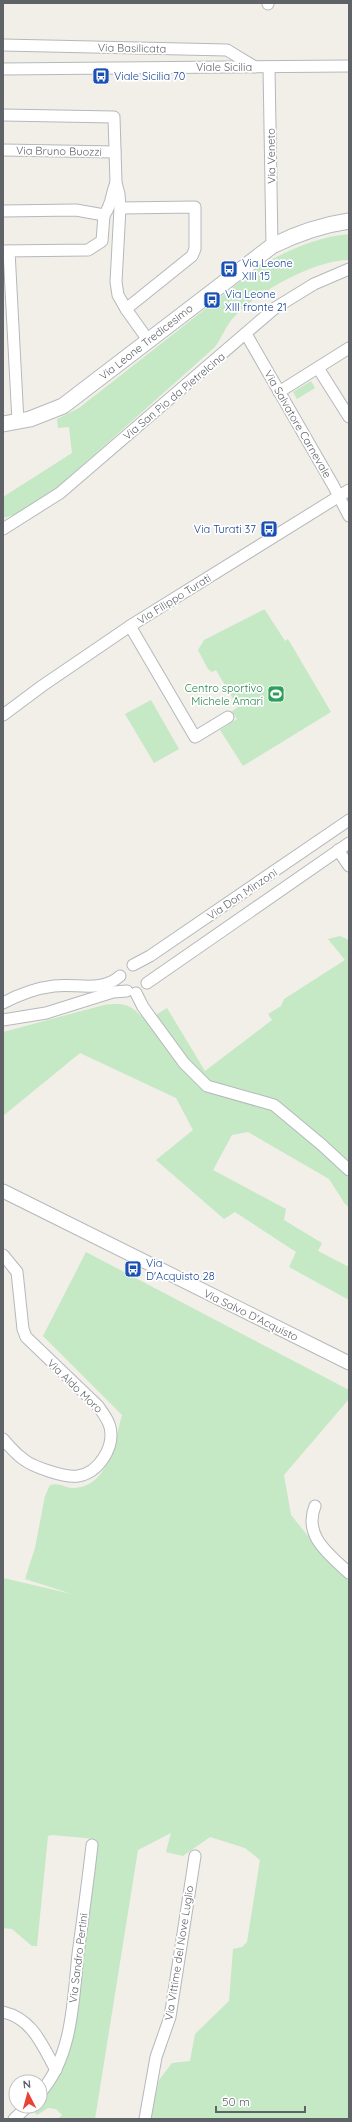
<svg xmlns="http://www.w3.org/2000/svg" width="352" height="2122" font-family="Quicksand,sans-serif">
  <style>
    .green { fill: #c5e8c5 }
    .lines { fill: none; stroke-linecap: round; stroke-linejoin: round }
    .minor-casing { stroke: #b5b8bc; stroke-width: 13 }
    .tertiary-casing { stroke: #b5b8bc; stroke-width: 15 }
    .secondary-casing { stroke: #b6babf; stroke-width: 17 }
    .minor { stroke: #fff; stroke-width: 11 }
    .tertiary { stroke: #fff; stroke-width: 13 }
    .secondary { stroke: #fff; stroke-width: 15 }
    .labels { text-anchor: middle; stroke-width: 3.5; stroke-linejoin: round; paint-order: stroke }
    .street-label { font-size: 11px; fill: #5f6368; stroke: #fff }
    .transit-label { font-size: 11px; fill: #164399; stroke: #fff; text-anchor: start }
    .leisure-label { font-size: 11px; fill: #27864d; stroke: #fff; text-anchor: end }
  </style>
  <rect width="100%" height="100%" fill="#f1efe8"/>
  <g class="green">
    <path d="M349 234V260C317 259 257 292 235 316 226 325 222 337 215 347L49 495 22 513 3 518V497L72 453 69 427 58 428 57 419 79 408 260 266C288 250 317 237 349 234Z"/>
    <polygon points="311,381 315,388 297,399 293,392"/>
    <polygon points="263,610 265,610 285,641 288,639 331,712 243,766 220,730 237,719 232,711 238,707 216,670 212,672 208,669 198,650 204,640"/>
    <polygon points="151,700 179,749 154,763 125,714"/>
    <path d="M340 936 349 940V1207L345 1204 329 1179 248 1132 232 1135 213 1170 286 1209 284 1220 322 1243 318 1251 349 1267V1300L289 1267 296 1252 235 1212 224 1219 156 1160 193 1130 176 1098 80 1053 3 1116V1032L104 1005C126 1002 131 1005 146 1021L167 1008 205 1071 272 1020 268 1014 281 1006 284 999 345 960 328 939Z"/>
    <path d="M86 1252 349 1390V1399L284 1475 291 1515 312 1541 349 1576V2119H150L159 2080 172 2063 190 2061 195 2034 229 2001 233 1949 242 1947 247 1942 260 1860 245 1848 210 1837 183 1856 166 1852 171 1833 138 1850 95 2119H58L62 2115 56 2109 48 2108 37 2115 33 2111 40 2106 55 2082 68 2057 78 2006 98 1844 96 1839 52 1835 48 1836 37 1946H32L12 1929 3 1928V1578L72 1594 25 1579 35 1548 45 1496 50 1485C60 1482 65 1488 74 1488 109 1487 115 1440 122 1415L43 1336Z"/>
  </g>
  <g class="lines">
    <g class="minor-casing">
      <g id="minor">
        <polyline points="268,3 268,4"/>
        <polyline points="3,45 227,50 255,67"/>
        <polyline points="269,67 272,246"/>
        <polyline points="3,69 349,66"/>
        <polyline points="3,115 114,117 116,183 119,194 120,208 116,282 118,295 126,309 148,340"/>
        <polyline points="3,150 115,152"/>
        <polyline points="120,208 195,207 195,249 192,256 126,309"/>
        <path d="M3 211 76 210 104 215C112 205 111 194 116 183"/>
        <polyline points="3,251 88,250 102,241 104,215"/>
        <polyline points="9,251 18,422"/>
        <polyline points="246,334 333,485 349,516"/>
        <polyline points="318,368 349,417"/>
        <polyline points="279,392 349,348"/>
        <polyline points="3,529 60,493 275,308 314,284 349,269"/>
        <polyline points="130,626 195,737 228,717"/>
        <polyline points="3,715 42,686 130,626 349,490"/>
        <polyline points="338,850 349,866"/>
        <polyline points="133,965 150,956 349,820"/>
        <polyline points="147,983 349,843"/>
        <polyline points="136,993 143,1007 184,1063 207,1086 274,1105 322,1145 349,1170"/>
        <path d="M3 1003C18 995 37 988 54 986 77 983 101 993 120 976"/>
        <polyline points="3,1020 46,1013 113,992 127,991"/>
        <path d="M3 1255 17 1272 23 1329 26 1337 98 1406C103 1413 108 1419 110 1427 115 1448 98 1473 78 1476 65 1478 33 1467 23 1459 15 1453 9 1446 3 1439"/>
        <path d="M315 1506C303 1536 329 1554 349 1573"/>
        <path d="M3 2012C33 2019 42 2045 56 2070"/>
        <path d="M40 2093C73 2056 73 2000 78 1954 83 1917 88 1881 92 1845"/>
        <polyline points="14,2119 28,2106"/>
        <polyline points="145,2119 156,2057 170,2017 195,1856"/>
      </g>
    </g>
    <g class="tertiary-casing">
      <polyline id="tertiary" points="3,1191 349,1363"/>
    </g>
    <g class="secondary-casing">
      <path id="secondary" d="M3 424 30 419 63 406 272 246C298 233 321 225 349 221"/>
    </g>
    <use href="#minor" class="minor"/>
    <use href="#tertiary" class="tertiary"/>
    <use href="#secondary" class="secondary"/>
  </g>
  <defs>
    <g id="bus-square" transform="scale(0.9)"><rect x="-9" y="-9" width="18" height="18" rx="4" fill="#1a4fb4" stroke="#fff"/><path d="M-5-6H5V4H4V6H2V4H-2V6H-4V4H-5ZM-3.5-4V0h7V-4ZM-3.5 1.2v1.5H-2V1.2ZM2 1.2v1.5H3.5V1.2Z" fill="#fff"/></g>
    <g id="stadium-square" transform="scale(0.9)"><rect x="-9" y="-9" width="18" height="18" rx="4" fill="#2e9e5b" stroke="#fff"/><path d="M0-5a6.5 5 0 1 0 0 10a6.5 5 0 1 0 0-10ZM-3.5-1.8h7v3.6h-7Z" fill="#fff"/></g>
  </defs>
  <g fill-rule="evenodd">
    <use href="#bus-square" x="101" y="76"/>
    <use href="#bus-square" x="229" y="269"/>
    <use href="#bus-square" x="212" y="300"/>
    <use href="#bus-square" x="269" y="529"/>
    <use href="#stadium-square" x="276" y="694"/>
    <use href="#bus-square" x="133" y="1269"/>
  </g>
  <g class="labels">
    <g class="street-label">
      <text transform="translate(132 48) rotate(1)" y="4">Via Basilicata</text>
      <text x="224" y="71">Viale Sicilia</text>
      <text transform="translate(59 151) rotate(1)" y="4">Via Bruno Buozzi</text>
      <text transform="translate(271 156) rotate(-91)" y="4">Via Veneto</text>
      <text transform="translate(146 342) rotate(-38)" y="4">Via Leone Tredicesimo</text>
      <text transform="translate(174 396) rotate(-40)" y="4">Via San Pio da Pietrelcina</text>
      <text transform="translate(298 424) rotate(60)" y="4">Via Salvatore Carnevale</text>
      <text transform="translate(174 599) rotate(-32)" y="4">Via Filippo Turati</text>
      <text transform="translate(242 894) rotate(-34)" y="4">Via Don Minzoni</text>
      <text transform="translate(251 1315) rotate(26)" y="4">Via Salvo D'Acquisto</text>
      <text transform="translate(75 1386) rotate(44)" y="4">Via Aldo Moro</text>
      <text transform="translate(179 1953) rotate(-81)" y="4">Via Vittime del Nove Luglio</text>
      <text transform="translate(78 1958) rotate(-83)" y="4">Via Sandro Pertini</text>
    </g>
    <g class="transit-label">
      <text x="114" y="80">Viale Sicilia 70</text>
      <text x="242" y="267">Via Leone<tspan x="242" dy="13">XIII 15</tspan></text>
      <text x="225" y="298">Via Leone<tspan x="225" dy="13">XIII fronte 21</tspan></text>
      <text x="256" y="533" text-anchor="end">Via Turati 37</text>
      <text x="146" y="1267">Via<tspan x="146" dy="13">D'Acquisto 28</tspan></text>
    </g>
    <g class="leisure-label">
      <text x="263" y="692">Centro sportivo<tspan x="263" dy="13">Michele Amari</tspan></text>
    </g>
  </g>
  <rect width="352" height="2122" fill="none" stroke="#5f6368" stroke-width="8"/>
  <g transform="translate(28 2094) rotate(354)"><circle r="19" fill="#ffffff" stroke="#bfc1c3"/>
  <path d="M0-3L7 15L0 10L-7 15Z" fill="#ea4335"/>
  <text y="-6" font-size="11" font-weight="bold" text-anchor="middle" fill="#5f6368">N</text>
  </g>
  <path d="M216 2106v6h89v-6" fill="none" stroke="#5f6368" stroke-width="2"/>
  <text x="222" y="2106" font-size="12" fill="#5f6368" stroke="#ffffff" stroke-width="3" paint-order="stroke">50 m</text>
</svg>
